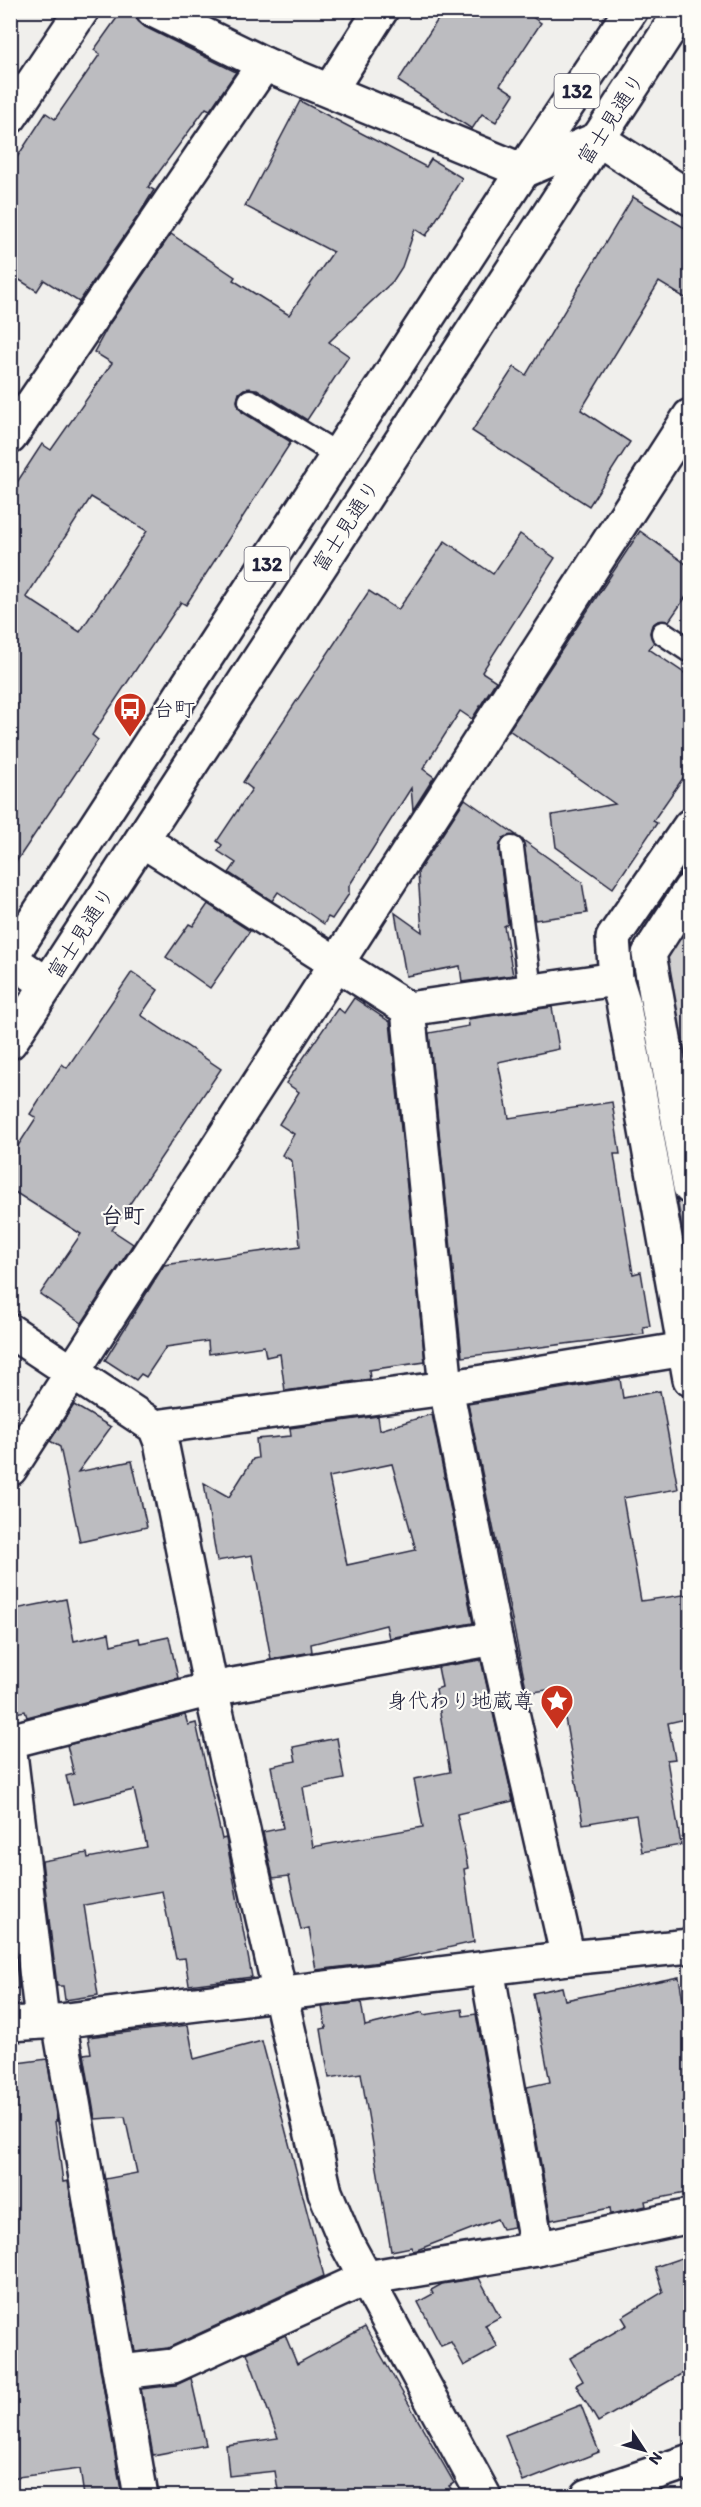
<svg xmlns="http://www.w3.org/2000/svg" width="701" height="2507" font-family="Itim,'Klee One',sans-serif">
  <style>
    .green { fill: #d2d1d1; stroke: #7a7a86; stroke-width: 1.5 }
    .building { fill: #bcbcc0; stroke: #22223b; stroke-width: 1.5; fill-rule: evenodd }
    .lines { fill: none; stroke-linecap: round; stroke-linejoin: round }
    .service-casing { stroke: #22223b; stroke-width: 27 }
    .pedestrian-casing { stroke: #22223b; stroke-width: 38 }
    .minor-casing { stroke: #22223b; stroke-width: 38 }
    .tertiary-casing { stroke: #22223b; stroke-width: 38 }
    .trunk-casing { stroke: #22223b; stroke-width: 38 }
    .service { stroke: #fdfcf7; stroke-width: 22 }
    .pedestrian { stroke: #fdfcf7; stroke-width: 33 }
    .minor { stroke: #fdfcf7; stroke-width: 33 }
    .tertiary { stroke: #fdfcf7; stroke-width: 33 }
    .trunk { stroke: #fdfcf7; stroke-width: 33 }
    .labels { text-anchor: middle; stroke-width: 4.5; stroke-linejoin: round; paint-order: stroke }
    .shield { fill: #fdfcf7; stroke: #646373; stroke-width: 1.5 }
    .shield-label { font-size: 20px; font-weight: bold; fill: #22223b }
    .street-label { font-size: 21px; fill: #22223b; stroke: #fdfcf7 }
    .poi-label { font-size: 21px; fill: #22223b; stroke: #fdfcf7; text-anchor: start }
    .neighbourhood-label { font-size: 22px; font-weight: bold; fill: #22223b; stroke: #fdfcf7 }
  </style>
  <rect width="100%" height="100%" fill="#f0efec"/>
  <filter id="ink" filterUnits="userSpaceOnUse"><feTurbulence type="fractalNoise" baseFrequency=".0167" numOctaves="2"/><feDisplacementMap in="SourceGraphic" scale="12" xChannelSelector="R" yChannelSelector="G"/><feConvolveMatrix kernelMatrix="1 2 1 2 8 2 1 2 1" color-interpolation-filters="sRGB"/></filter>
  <g filter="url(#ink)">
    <polygon class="green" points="690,858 690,1268 632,949"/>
    <g class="building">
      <polygon points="133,10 138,21 145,27 236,72 210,110 206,108 148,187 154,190 140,213 79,302 44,280 37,291 10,274 10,168 46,113 55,119 100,54 94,50 119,15"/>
      <polygon points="444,10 522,10 541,23 500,85 514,94 496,122 482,114 472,129 398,81"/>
      <path d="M300 101 426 167 431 159 462 178 426 236 415 229 402 267 393 281 329 342 349 356 307 420 257 389H244L239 393 237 401 242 412 291 442 186 605 181 602 92 735 98 740 10 871V493L42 444 51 450 112 363 94 352 110 323 171 234 235 277 233 280 289 315 333 252 245 206ZM91 497 147 531 80 632 26 597Z"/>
      <polygon points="633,197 690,231 690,301 659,282 581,410 630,442 589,506 472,431 514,367 526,375"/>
      <polygon points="640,531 690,567 690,591 669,621 658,621 652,625 650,633 654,642 649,649 690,677 690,768 653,821 657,823 613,888 556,847 552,815 615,804 509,730"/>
      <polygon points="520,534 555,558 482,672 496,681 472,719 460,711 423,769 434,777 413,810 411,788 349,886 349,894 332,919 328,917 324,924 278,892 272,901 229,873 236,863 218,851 222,845 217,841 252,789 243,782 369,591 398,610 445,541 493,574"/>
      <polygon points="465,799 516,835 503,838 499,850 508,924 504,926 513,975 462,982 460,966 406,976 395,913 422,932 418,872"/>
      <polygon points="523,840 582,882 587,913 535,920"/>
      <polygon points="208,904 250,931 210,988 166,957 189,924 193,926"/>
      <polygon points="132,972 158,990 141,1015 221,1069 112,1230 133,1244 82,1323 40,1294 81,1234 10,1189 10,1158 36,1118 30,1114 62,1064 67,1068"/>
      <polygon points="354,998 390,1022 425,1362 369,1370 370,1379 285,1391 280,1354 266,1357 264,1346 209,1354 208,1341 166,1347 146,1377 141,1374 136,1380 105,1360 164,1265 300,1246 292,1161 282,1155 294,1134 279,1124 299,1092 286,1083 338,1008 344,1013"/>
      <polygon points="552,1007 559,1049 498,1062 509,1118 612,1102 620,1154 614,1154 633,1274 641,1272 650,1326 643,1327 644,1334 462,1357 429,1033 469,1026 468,1019"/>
      <polygon points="620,1379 623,1398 660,1391 678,1489 623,1498 641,1601 690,1594 690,1718 668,1723 675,1759 667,1760 681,1845 642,1852 636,1815 583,1824 560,1688 527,1693 468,1404"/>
      <polygon points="74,1405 111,1427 78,1472 132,1461 147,1527 80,1542 60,1447 50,1441"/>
      <path d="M432 1414 473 1623 389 1638 386 1625 311 1644 312 1652 271 1659 252 1555 217 1561 204 1483 229 1497 253 1459 258 1458 256 1439 291 1436 290 1428 378 1416 380 1430ZM392 1464 416 1550 347 1565 329 1477Z"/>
      <polygon points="66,1599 74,1641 109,1633 111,1645 139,1638 140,1643 169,1637 178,1678 27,1717 25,1711 10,1714 10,1610"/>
      <polygon points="481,1660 513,1801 457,1814 468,1868 464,1869 474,1942 389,1961 316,1970 309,1928 301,1930 289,1876 273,1878 263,1832 283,1828 271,1766 296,1761 293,1747 337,1738 344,1779 303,1787 313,1847 423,1827 414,1779 450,1772 436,1689 442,1687 438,1667"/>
      <polygon points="185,1715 188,1725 196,1723 222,1839 226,1838 252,1977 189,1985 185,1958 176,1959 162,1891 84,1905 98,1995 65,2000 63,1986 57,1986 42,1861 87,1853 88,1858 147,1847 134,1790 73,1804 66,1776 74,1774 67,1745"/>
      <polygon points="10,1915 19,1988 10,1990"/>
      <polygon points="679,1977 690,2044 690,2192 645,2201 646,2206 611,2214 610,2208 551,2220 527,2087 550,2082 533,1993 562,1987 565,2000"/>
      <polygon points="361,2002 365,2026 423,2012 424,2015 462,2009 463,2016 476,2014 514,2227 502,2229 497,2219 417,2250 413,2251 411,2247 391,2251 361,2073 329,2078 321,2029 326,2028 322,2007"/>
      <polygon points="188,2025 194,2059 262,2041 324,2276 168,2348 135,2352 105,2179 137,2173 125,2117 95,2119 84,2054 91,2053 88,2037"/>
      <polygon points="47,2059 57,2121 55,2121 63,2182 68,2181 122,2496 84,2496 80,2469 10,2478 10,2064"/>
      <polygon points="690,2255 690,2369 598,2422 576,2385 583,2381 570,2358 627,2325 622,2317 663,2292 655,2267"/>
      <polygon points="479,2278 500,2317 485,2325 498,2347 464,2366 451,2342 441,2346 418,2302 433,2294 431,2290 442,2284"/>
      <polygon points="365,2327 454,2483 449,2486 457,2496 279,2496 275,2471 229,2476 226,2445 278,2438 247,2353 285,2335 297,2364"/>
      <polygon points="191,2378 206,2445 153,2455 141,2389 176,2385"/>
      <polygon points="581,2405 599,2452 523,2482 505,2435"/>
    </g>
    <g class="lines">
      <g class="service-casing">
        <g id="service">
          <polyline points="250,401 338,455"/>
          <polyline points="663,633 690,651"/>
          <polyline points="512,848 530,990"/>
        </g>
      </g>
      <g class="pedestrian-casing">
        <polyline id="pedestrian" points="690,890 649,954 690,1187"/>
      </g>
      <g class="minor-casing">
        <g id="minor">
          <polyline points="153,10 264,64 523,171 598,139 690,198"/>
          <polyline points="330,90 381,10"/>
          <polyline points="10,117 82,10"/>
          <polyline points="10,437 264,64"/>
          <polyline points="690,826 613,938 616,979 623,1001 690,1379"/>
          <polyline points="142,840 408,1009 616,979"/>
          <polyline points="408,1009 446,1388 495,1638 568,1958"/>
          <polyline points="155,1427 446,1388 685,1349"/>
          <polyline points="10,1469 690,416"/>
          <polyline points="10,1741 211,1689 495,1638"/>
          <polyline points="10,1753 42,2020"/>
          <polyline points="487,1969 537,2249"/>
          <polyline points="59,2021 141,2496"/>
          <polyline points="10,2024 59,2021 568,1958 690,1946"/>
          <polyline points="121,2372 173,2366 366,2278 537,2249 690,2216"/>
        </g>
      </g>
      <g class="tertiary-casing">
        <g id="tertiary">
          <polyline points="10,959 47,984"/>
          <polyline points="10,1331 155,1427 161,1442 211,1689 325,2192 346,2242 484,2496"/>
          <polyline points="588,2496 690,2461"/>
        </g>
      </g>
      <g class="trunk-casing">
        <g id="trunk">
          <polyline points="10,958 523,171 631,10"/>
          <polyline points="10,1042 682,10"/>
        </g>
      </g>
      <use href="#service" class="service"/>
      <use href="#pedestrian" class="pedestrian"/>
      <use href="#minor" class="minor"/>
      <use href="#tertiary" class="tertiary"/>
      <use href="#trunk" class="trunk"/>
    </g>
  </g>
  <defs>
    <g id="bus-pin" transform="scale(1.725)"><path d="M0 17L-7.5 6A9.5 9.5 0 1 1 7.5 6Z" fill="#c8321e" stroke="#fdfcf7"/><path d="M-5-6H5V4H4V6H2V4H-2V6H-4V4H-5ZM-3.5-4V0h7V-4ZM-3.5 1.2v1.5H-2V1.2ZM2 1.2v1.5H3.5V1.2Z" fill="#fff"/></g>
    <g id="sight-pin" transform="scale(1.725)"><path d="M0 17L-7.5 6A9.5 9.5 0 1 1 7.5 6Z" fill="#c8321e" stroke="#fdfcf7"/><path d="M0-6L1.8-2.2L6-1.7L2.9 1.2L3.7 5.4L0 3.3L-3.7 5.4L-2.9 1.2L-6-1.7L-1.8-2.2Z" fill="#fff"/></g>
  </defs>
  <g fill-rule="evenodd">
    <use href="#bus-pin" x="130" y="709"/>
    <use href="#sight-pin" x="557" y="1701"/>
  </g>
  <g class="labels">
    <g class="shield">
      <rect x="554.5" y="74" width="45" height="34" rx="4.5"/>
      <rect x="244.5" y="547" width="45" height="34" rx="4.5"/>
    </g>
    <g class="shield-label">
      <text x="577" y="98">132</text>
      <text x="267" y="571">132</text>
    </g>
    <g class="street-label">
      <text transform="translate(611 119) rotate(-57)" y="7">富士見通り</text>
      <text transform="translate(346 526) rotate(-57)" y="7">富士見通り</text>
      <text transform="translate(81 933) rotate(-57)" y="7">富士見通り</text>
    </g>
    <g class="poi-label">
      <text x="153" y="716">台町</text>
      <text x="534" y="1708" text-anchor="end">身代わり地蔵尊</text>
    </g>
    <g class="neighbourhood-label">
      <text x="123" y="1223">台町</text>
    </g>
  </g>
  <rect width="701" height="2507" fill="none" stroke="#fdfcf7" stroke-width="36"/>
  <rect x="18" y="18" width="665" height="2471" fill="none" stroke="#22223b" stroke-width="2" filter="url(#ink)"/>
  <g transform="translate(644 2450) rotate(126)" stroke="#fdfcf7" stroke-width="4.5" paint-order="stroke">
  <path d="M0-4.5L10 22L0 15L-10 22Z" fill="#22223b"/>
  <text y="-9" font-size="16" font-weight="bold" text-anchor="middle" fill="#22223b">N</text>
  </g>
</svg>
